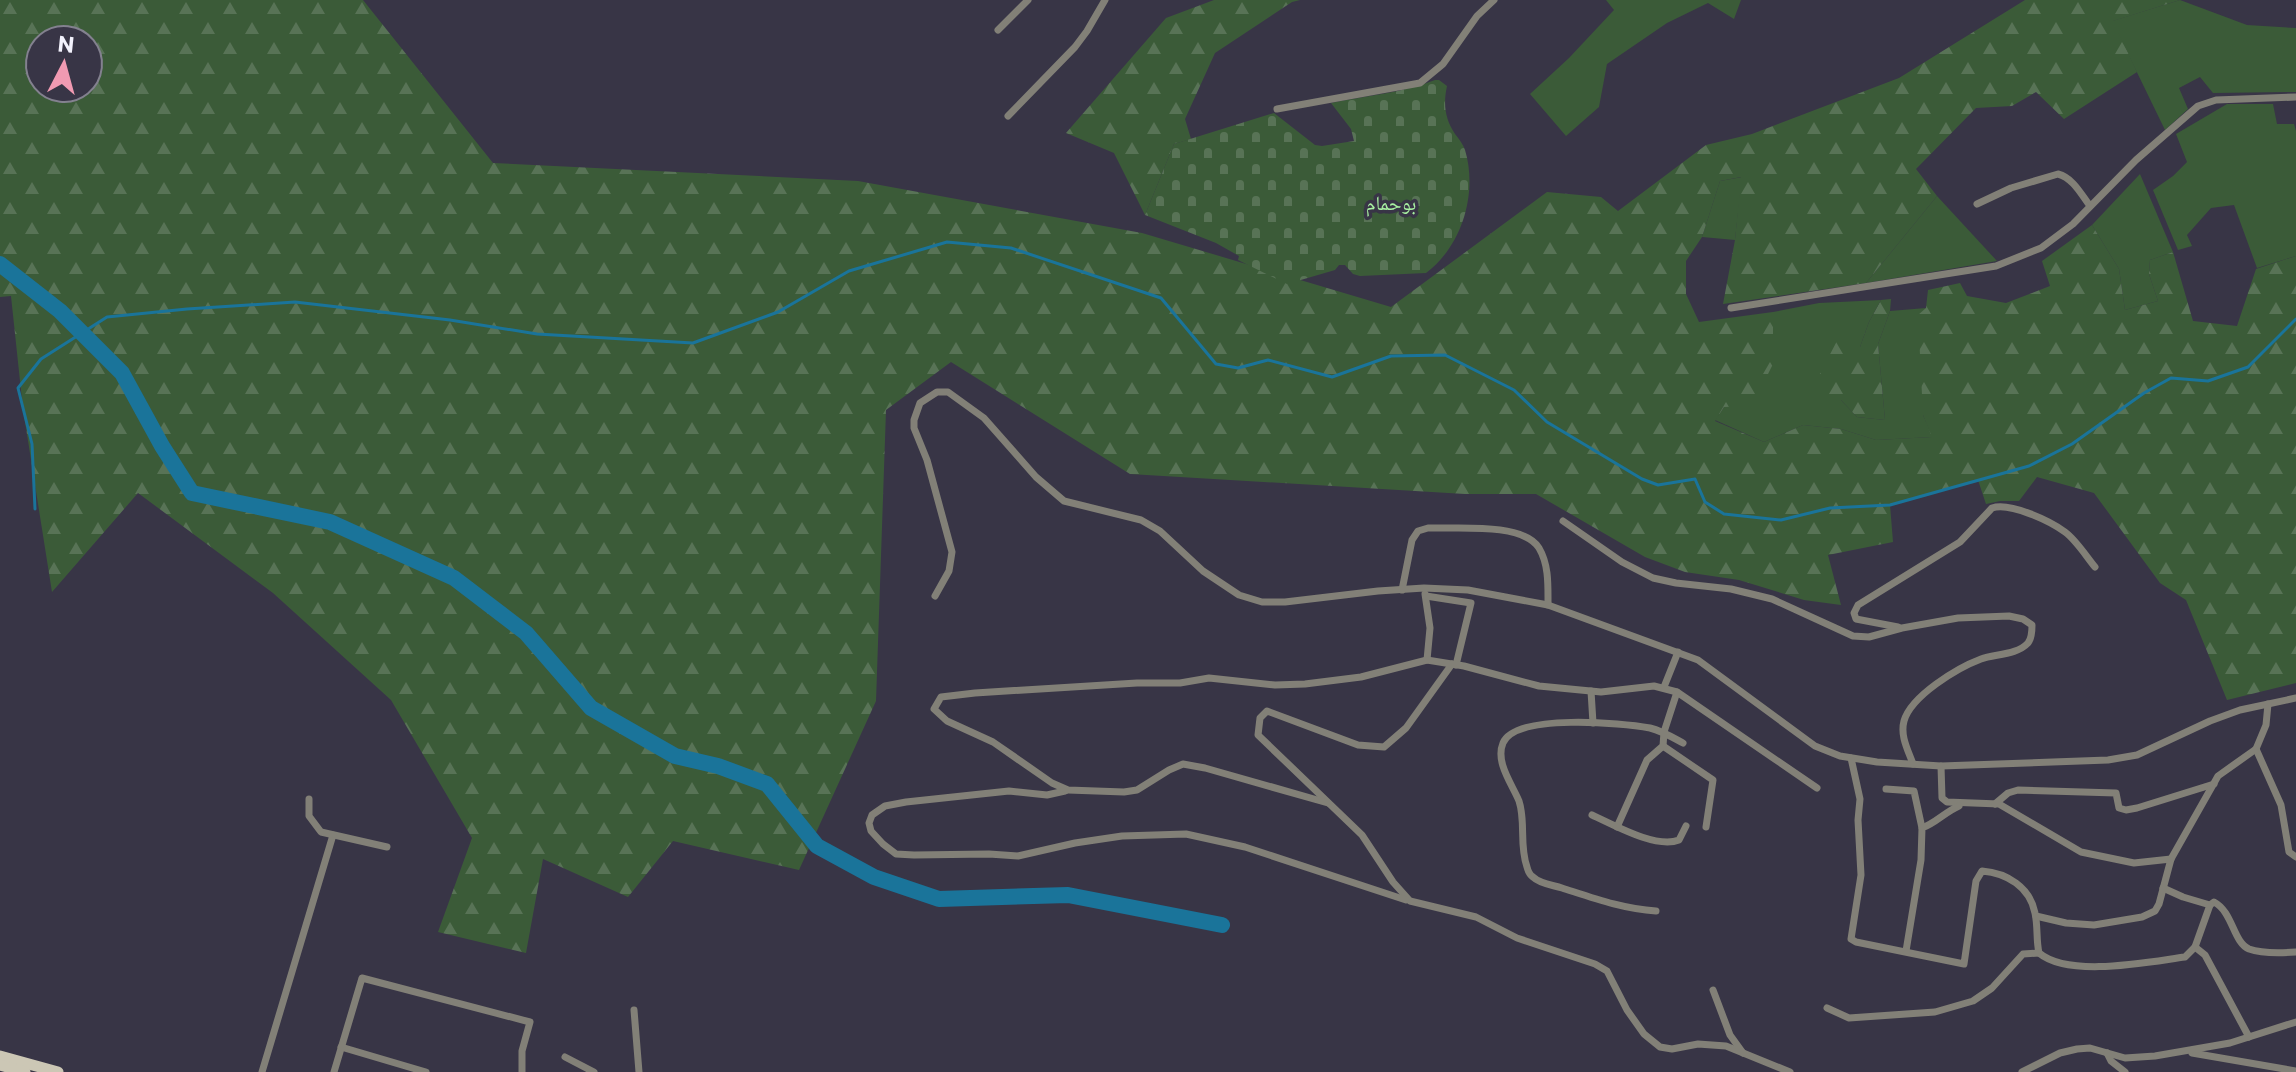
<svg xmlns="http://www.w3.org/2000/svg" width="2296" height="1072" font-family="Commissioner,'Noto Naskh Arabic',sans-serif">
  <style>
    .grass { fill: #3b5b38 }
    .forest { fill: url(#forest-firs); fill-rule: evenodd }
    .cemetery { fill: url(#cemetery-stones) }
    .lines { fill: none; stroke-linecap: round; stroke-linejoin: round }
    .stream { stroke: #1a749a; stroke-width: 3 }
    .river { stroke: #1a749a; stroke-width: 16 }
    .minor { stroke: #828077; stroke-width: 7 }
    .primary { stroke: #ccc7b5; stroke-width: 11 }
    .labels { text-anchor: middle; stroke-width: 7; stroke-linejoin: round; paint-order: stroke }
    .park-label { font-size: 20px; fill: #a8f1a1; stroke: #383546 }
  </style>
  <defs>
    <pattern id="forest-firs" width="22" height="20" patternUnits="userSpaceOnUse" patternTransform="scale(2)"><rect width="22" height="20" fill="#3b5b38"/><path d="M5 1l3.5 6h-7zM16 11l3.5 6h-7z" fill="#587356"/></pattern>
    <pattern id="cemetery-stones" width="16" height="16" patternUnits="userSpaceOnUse" patternTransform="scale(2)"><rect width="16" height="16" fill="#3b5b38"/><path d="M2 7V4a2 2 0 0 1 4 0v3zM10 15v-3a2 2 0 0 1 4 0v3z" fill="#587356"/></pattern>
  </defs>
  <rect width="100%" height="100%" fill="#383546"/>
  <g class="grass">
    <polygon points="1606,0 1741,0 1734,19 1708,3 1667,23 1607,64 1599,107 1566,136 1530,94 1569,58 1614,10"/>
    <polygon points="2180,0 2247,25 2296,28 2296,92 2213,93 2200,77 2179,88 2188,109 2165,130 2112,21"/>
    <polygon points="2227,104 2273,104 2277,124 2294,124 2296,131 2296,256 2257,268 2234,205 2211,208 2187,235 2192,246 2178,250 2153,190 2173,176 2187,162 2176,134"/>
    <polygon points="2140,174 2173,252 2150,260 2149,274 2158,301 2125,310 2119,269 2092,225"/>
    <polygon points="1742,177 1735,240 1702,237 1720,181"/>
    <polygon points="1937,196 1997,261 1866,283"/>
    <polygon points="1881,300 1869,322 1841,400 1857,417 1885,420 1878,344 1890,311 1926,308 1923,415 1933,437 1876,440 1841,429 1803,425 1764,442 1715,420 1724,407 1773,364 1773,312 1819,303"/>
  </g>
  <g class="forest">
    <path d="M0 0H363L493 163 858 181 1142 233 1391 307 1547 192 1601 197 1618 211 1706 145 1752 134 1899 78 2025 0H2180L2113 21 2137 72 2064 119 2036 92 2012 106 1976 108 1916 169 1937 196 1866 283 1723 304 1735 240 1741 177 1720 181 1702 237 1686 261V294L1699 322 1773 312V364L1752 406 1724 407 1715 421 1764 442 1803 425 1841 429 1876 440 1932 437 1923 415 1918 315 1926 308 1928 290 1960 283 1967 296 2006 303 2050 286 2042 261 2092 225 2119 269 2125 310 2158 301 2149 274 2150 260 2173 252 2193 321 2237 326 2256 269 2296 256V683L2227 700 2186 600 2160 583 2094 493 2037 477 2019 501H2000L1986 504 1978 480 1890 505 1893 542 1828 555 1841 605 1804 600 1739 580 1685 572 1645 557 1536 494H1465L1130 474 951 362 886 410 876 701 799 870 673 841 628 897 543 859 526 953 438 932 472 838 391 700 273 593 138 493 52 592 23 409 11 296 0 297ZM40 40H88V88H40Z"/>
    <polygon points="1214,0 1300,0 1292,2 1215,53 1185,119 1191,139 1174,144 1145,215 1114,153 1066,133 1166,18"/>
    <polygon points="1891,299 1890,311 1878,344 1885,420 1857,417 1841,400 1813,387 1838,339 1860,347 1869,322 1881,300"/>
  </g>
  <path class="cemetery" d="M1435 80H1439L1447 86C1443 104 1445 119 1455 134 1459 139 1463 144 1465 150 1478 193 1462 246 1426 273L1360 276 1353 274 1345 265H1339L1335 270 1287 284 1238 260 1239 256 1216 243 1145 215 1174 144 1274 113 1315 145 1322 146 1354 141 1351 129 1331 103C1365 96 1402 93 1435 80Z"/>
  <g class="lines">
    <polyline class="stream" points="35,509 32,444 18,388 41,359 107,317 187,309 295,302 450,320 537,334 693,343 778,312 849,271 947,242 1011,248 1161,298 1216,364 1238,368 1268,360 1332,377 1391,356 1445,355 1514,390 1547,422 1642,479 1658,485 1695,479 1705,502 1724,514 1781,520 1830,508 1890,505 2029,466 2072,444 2144,393 2171,378 2208,381 2248,367 2296,319"/>
    <polyline class="river" points="0,264 60,311 122,373 162,446 192,493 330,522 454,578 526,633 591,708 675,756 718,766 767,784 817,846 874,877 939,899 1068,895 1222,925"/>
    <g class="minor">
      <polyline points="998,30 1028,0"/>
      <polyline points="1277,109 1420,83 1443,64 1477,16 1494,0"/>
      <polyline points="1008,116 1075,47 1087,31 1105,0"/>
      <path d="M1977 204 2011 188 2058 174C2073 178 2081 194 2090 206"/>
      <polyline points="1731,308 1996,266 2041,248 2073,224 2136,160 2198,106 2216,100 2296,97"/>
      <path d="M1563 521 1622 562 1653 578 1676 583 1731 589 1772 599 1853 636 1869 637 1902 628 1958 618 2009 616 2023 619 2032 625C2032 631 2032 638 2028 643 2017 655 1995 654 1981 659 1957 668 1911 696 1904 721 1900 736 1908 750 1913 764"/>
      <path d="M1402 590 1412 540 1418 531 1428 528C1455 529 1523 522 1539 548 1549 565 1548 585 1548 605"/>
      <polyline points="1425,594 1430,628 1427,660"/>
      <polyline points="935,596 949,571 952,552 927,460 914,428 914,420 920,403 937,392 948,392 984,418 1036,477 1064,501 1141,520 1160,531 1203,571 1239,595 1262,602 1285,602 1378,591 1424,588 1468,590 1548,605 1698,660 1815,746 1840,756 1877,762 1941,766 2108,760 2137,755 2210,721 2240,710 2296,698"/>
      <polyline points="1426,596 1471,603 1456,665"/>
      <path d="M1898 627 1856 619 1854 613 1858 605 1960 542 1992 508C2010 502 2050 521 2065 532 2076 540 2086 556 2095 567"/>
      <polyline points="1452,664 1406,728 1384,747 1358,745 1267,711 1260,718 1258,735 1362,835 1393,882 1410,901 1476,917 1517,938 1595,964 1607,971 1627,1010 1644,1034 1660,1047 1672,1049 1698,1044 1726,1046 1790,1072"/>
      <polyline points="1664,687 1678,652"/>
      <polyline points="1591,691 1593,723"/>
      <polyline points="1663,746 1713,780 1706,827"/>
      <polyline points="2256,749 2281,805 2289,852 2296,857"/>
      <path d="M1851 758 1860 799 1858 820 1861 875 1851 939 1856 942 1964 964 1976 881 1982 871C2007 873 2030 887 2035 913 2038 926 2036 940 2039 953 2069 978 2148 962 2185 957L2195 947 2210 905 2214 902C2233 912 2233 942 2249 949 2263 954 2282 953 2296 952"/>
      <polyline points="1941,766 1942,798 1947,802 1999,804 2081,852 2134,863 2171,859"/>
      <polyline points="1886,789 1914,791 1922,828"/>
      <polyline points="1065,791 1047,795 1009,791 906,802 885,806 872,815 869,823 871,831 883,844 896,854 914,855 989,854 1018,856 1075,843 1122,836 1186,834 1245,847 1406,900"/>
      <polyline points="309,799 309,816 321,832 387,847"/>
      <polyline points="1328,803 1205,768 1183,764 1169,770 1137,790 1124,792 1068,790 1052,783 993,742 947,721 934,709 941,697 975,693 1137,683 1180,683 1209,678 1275,685 1305,684 1361,677 1427,660 1464,666 1539,686 1601,692 1654,686 1677,692 1817,788"/>
      <polyline points="1995,804 2008,793 2018,790 2116,793 2119,808 2126,810 2137,808 2214,784"/>
      <path d="M1592 815C1614 825 1656 849 1679 840L1686 826"/>
      <polyline points="1617,827 1647,760 1663,746 1664,732 1677,692"/>
      <polyline points="2163,888 2183,897 2210,905"/>
      <path d="M1656 911C1623 909 1593 898 1562 888 1553 885 1540 884 1533 877 1530 875 1528 871 1527 867 1519 845 1526 822 1519 801 1512 784 1495 762 1503 743 1516 713 1622 723 1650 728 1662 731 1672 737 1683 743"/>
      <polyline points="2036,916 2066,923 2094,925 2142,917 2155,911 2159,904 2171,859 2218,776 2256,749 2266,725 2268,704"/>
      <polyline points="2195,947 2205,955 2249,1037"/>
      <path d="M1906 951 1921 860 1922 828C1936 823 1945 812 1959 806"/>
      <polyline points="1713,990 1730,1035 1743,1053"/>
      <polyline points="1827,1008 1849,1018 1935,1012 1973,1001 1992,988 2023,954 2039,953"/>
      <polyline points="634,1010 639,1072"/>
      <polyline points="341,1047 426,1072"/>
      <polyline points="2107,1053 2111,1061 2125,1072"/>
      <polyline points="2192,1053 2296,1071"/>
      <polyline points="565,1057 594,1072"/>
      <polyline points="262,1072 333,835"/>
      <polyline points="334,1072 362,978 530,1022 522,1051 522,1072"/>
      <polyline points="2022,1072 2060,1053 2077,1049 2090,1048 2125,1058 2155,1056 2230,1043 2296,1022"/>
    </g>
    <g class="primary">
      <polyline points="0,1056 58,1072"/>
      <polyline points="0,1065 25,1072"/>
    </g>
  </g>
  <g class="labels">
    <g class="park-label">
      <text x="1391" y="210">بوحمام</text>
    </g>
  </g>
  <g transform="translate(64 64) rotate(6)"><circle r="38" fill="#383546" stroke="#83818f" stroke-width="2"/>
  <path d="M0-6L14 30L0 20L-14 30Z" fill="#f19ab2"/>
  <text y="-12" font-size="22" font-weight="bold" text-anchor="middle" fill="#f3f2fd">N</text>
  </g>
</svg>
